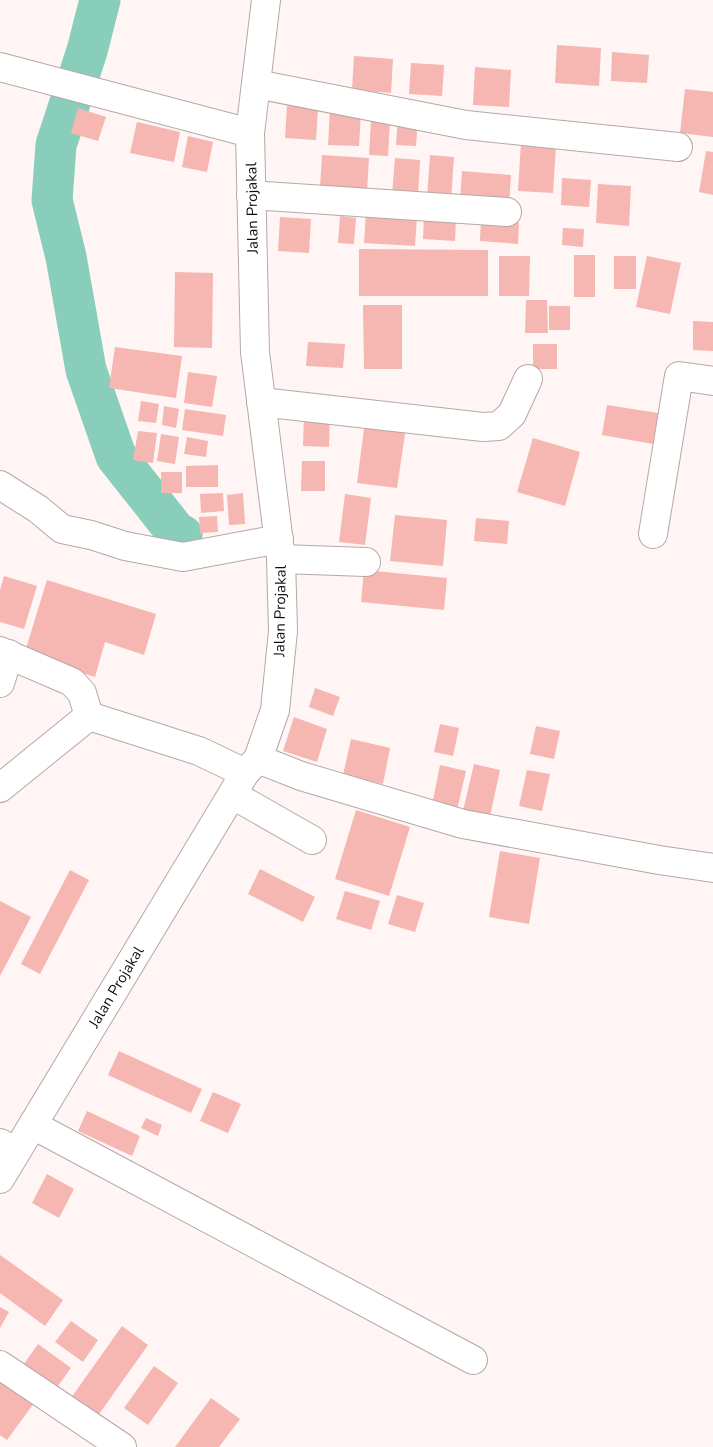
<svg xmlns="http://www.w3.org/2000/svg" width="713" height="1447" font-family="'Nunito Sans',sans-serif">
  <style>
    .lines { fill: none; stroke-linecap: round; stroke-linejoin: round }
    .river { stroke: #89cebb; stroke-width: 41 }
    .building { fill: #f6b6b1 }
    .minor-casing { stroke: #b6a8a7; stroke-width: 30 }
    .major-casing { stroke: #b6a8a7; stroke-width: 30 }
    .minor { stroke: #fff; stroke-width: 28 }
    .major { stroke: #fff; stroke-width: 28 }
    .labels { text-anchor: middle; stroke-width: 4; stroke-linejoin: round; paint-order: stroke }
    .street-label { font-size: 15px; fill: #120d0d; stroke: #fff }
  </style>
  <rect width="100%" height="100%" fill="#fef5f4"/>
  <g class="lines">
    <polyline class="river" points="100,0 87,51 56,145 52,200 66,257 86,370 116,456 176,532 182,535"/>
  </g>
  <g class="building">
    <polygon points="557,45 601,48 599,86 555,83"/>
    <polygon points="612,52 649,55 647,83 611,81"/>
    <polygon points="354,56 393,59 391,93 352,90"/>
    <polygon points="411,63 444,65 442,96 409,94"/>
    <polygon points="475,67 511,70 509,107 473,105"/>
    <polygon points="685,89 713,92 713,137 680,133"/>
    <polygon points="287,106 318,108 316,140 285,138"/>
    <polygon points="78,108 106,117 98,141 71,133"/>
    <polygon points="330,109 361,111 359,146 328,145"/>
    <polygon points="398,117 418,119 416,146 396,145"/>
    <polygon points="371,120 390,121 388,156 369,155"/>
    <polygon points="137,122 180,132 174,162 130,153"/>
    <polygon points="188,136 213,142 207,172 182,167"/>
    <polygon points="521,142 556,145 553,193 518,191"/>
    <polygon points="706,151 713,152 713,195 699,192"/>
    <polygon points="322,155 369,158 367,190 320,187"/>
    <polygon points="430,155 454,157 451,200 427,198"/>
    <polygon points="395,158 420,160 418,196 392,195"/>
    <polygon points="462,171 511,175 509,205 460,202"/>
    <polygon points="562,178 591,180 589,207 561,205"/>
    <polygon points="598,184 631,186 629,226 596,223"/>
    <polygon points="366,213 417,216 415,246 364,243"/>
    <polygon points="340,216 356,218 354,244 338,243"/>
    <polygon points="424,216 456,218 455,241 423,239"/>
    <polygon points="280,217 311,219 309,253 278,251"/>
    <polygon points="481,219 519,222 518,244 480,241"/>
    <polygon points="563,228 584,229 583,247 562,245"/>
    <polygon points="359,249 488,250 488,296 359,296"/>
    <rect x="574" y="255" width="21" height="42"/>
    <polygon points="499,256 530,256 529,296 499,296"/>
    <rect x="614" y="256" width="22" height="33"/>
    <polygon points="647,256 681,263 670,314 636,307"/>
    <polygon points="175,272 213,273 212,348 174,347"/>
    <polygon points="526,300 547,300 548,333 525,333"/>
    <polygon points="363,305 402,305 402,369 364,369"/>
    <rect x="549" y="306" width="21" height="24"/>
    <polygon points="693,321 713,322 713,351 693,350"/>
    <polygon points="308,342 345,344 343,368 306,366"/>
    <rect x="533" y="344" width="24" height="25"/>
    <polygon points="115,347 182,356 176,398 109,388"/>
    <polygon points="188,372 217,376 212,407 184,403"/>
    <polygon points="141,401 159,404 156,423 138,421"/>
    <polygon points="607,405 658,413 653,444 602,435"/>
    <polygon points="164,406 179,409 176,428 162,425"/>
    <polygon points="185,409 226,415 223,436 182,430"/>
    <polygon points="304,414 330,414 329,447 303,446"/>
    <polygon points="365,421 406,427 397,488 357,483"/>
    <polygon points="138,431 157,433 153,463 133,460"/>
    <polygon points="161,434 179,437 175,464 157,461"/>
    <polygon points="187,437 208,441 206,457 184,454"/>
    <polygon points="533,438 580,452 565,506 517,492"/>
    <polygon points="302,461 325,461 325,491 301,491"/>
    <polygon points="218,465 218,487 186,487 186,466"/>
    <rect x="161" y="472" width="21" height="21"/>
    <polygon points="223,493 224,511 201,513 200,494"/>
    <polygon points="243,493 245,524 229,525 227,495"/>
    <polygon points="345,494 371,498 365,545 339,542"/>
    <polygon points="395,515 447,520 443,566 390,561"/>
    <polygon points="217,516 218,532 200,533 199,517"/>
    <polygon points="476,518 509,521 507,544 474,541"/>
    <polygon points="364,570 447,578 444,610 361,602"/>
    <polygon points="4,576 37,586 24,629 0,622 0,590"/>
    <polygon points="47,580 156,614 144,655 105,642 95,677 24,655"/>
    <polygon points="315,688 340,697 333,716 309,707"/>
    <polygon points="294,717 327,729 317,762 283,751"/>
    <polygon points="440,724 459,728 453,756 434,752"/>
    <polygon points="536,726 560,731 554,759 530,754"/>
    <polygon points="351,739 390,748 383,784 343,775"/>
    <polygon points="474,764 500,770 489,821 462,815"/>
    <polygon points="440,765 466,771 457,810 432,805"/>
    <polygon points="527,770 550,774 542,811 519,806"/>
    <polygon points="356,810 410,827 389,896 335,879"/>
    <polygon points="500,851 540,858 529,924 489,917"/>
    <polygon points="260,869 315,897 303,922 248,894"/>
    <polygon points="70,870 89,880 40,974 21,964"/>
    <polygon points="345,891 380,901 371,930 336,919"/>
    <polygon points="397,895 424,903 415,932 388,924"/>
    <polygon points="0,901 31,917 0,976"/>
    <polygon points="119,1051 202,1089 191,1113 108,1075"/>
    <polygon points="213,1092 241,1104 228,1133 200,1121"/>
    <polygon points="87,1111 140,1136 132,1156 78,1131"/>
    <polygon points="146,1118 162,1125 158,1136 141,1128"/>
    <polygon points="47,1174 74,1189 59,1218 32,1203"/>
    <polygon points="0,1255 63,1300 45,1326 0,1293"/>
    <polygon points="0,1307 9,1312 0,1328"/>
    <polygon points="71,1321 98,1340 83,1362 55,1342"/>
    <polygon points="122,1326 148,1345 97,1417 71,1398"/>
    <polygon points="38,1344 71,1368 52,1394 19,1371"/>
    <polygon points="154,1366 178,1383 148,1425 124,1408"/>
    <polygon points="5,1376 37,1399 7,1440 0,1435 0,1382"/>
    <polygon points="211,1398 240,1419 219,1447 175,1447"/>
  </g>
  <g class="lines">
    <g class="minor-casing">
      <g id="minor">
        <polyline points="0,67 250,133"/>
        <polyline points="256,84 466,125 678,147"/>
        <polyline points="251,195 507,212"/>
        <polyline points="261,402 483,427 499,426 512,414 528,379"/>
        <polyline points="0,485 38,509 62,529 91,535 125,546 183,557 279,539"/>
        <polyline points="653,534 679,376 713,381"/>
        <polyline points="281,559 366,562"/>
        <polyline points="0,651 72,682 82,693 89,716"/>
        <polyline points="0,683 9,654"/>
        <polyline points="89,716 199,751 245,773"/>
        <polyline points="258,759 301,776 463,824 659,860 713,868"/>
        <polyline points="0,788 89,716"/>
        <polyline points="233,795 312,840"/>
        <polyline points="33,1125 473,1360"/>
        <polyline points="0,1143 16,1152"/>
        <polyline points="0,1365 122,1447"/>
      </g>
    </g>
    <g class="major-casing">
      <polyline id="major" points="0,1179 245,773 258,759 275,710 283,631 281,559 255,352 250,133 266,0"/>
    </g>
    <use href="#minor" class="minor"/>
    <use href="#major" class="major"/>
  </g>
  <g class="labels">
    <g class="street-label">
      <text transform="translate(252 208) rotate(-91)" y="5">Jalan Projakal</text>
      <text transform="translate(280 611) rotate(-89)" y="5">Jalan Projakal</text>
      <text transform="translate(116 987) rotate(-59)" y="5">Jalan Projakal</text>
    </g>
  </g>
</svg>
